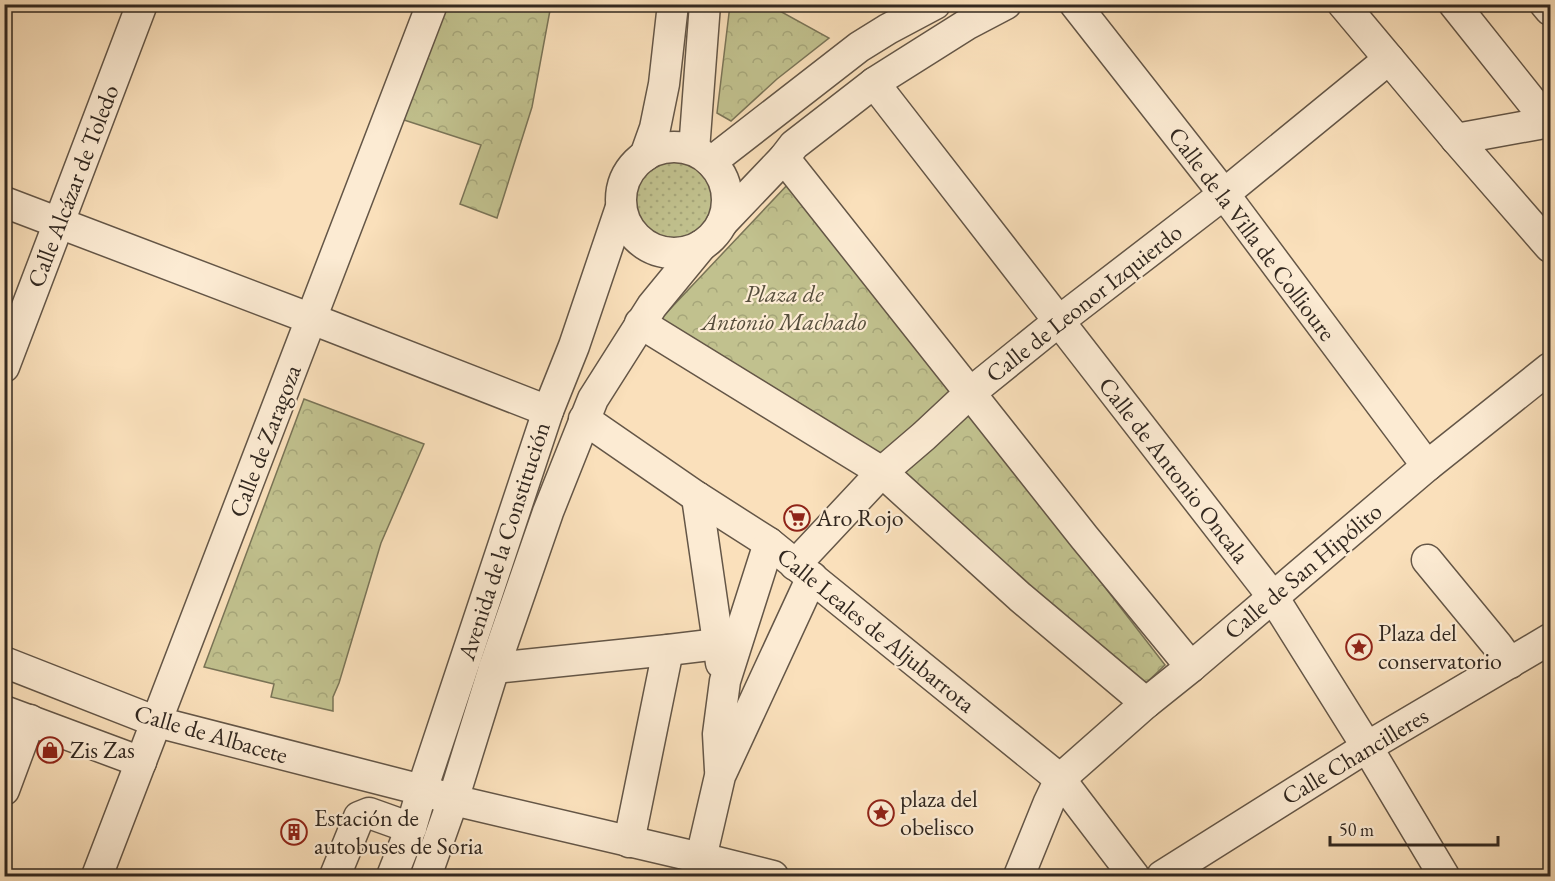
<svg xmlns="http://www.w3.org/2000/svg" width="1555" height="881" font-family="'EB Garamond',serif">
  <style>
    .park { fill: url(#park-crowns); stroke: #7a7457; stroke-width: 1.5 }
    .garden { fill: url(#garden-dots); stroke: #7a7457; stroke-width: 1.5 }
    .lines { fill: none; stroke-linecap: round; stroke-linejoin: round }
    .minor-casing { stroke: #645647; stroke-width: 33 }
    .minor { stroke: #fcebd3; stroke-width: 30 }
    .labels { text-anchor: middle; stroke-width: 4.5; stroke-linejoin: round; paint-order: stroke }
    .street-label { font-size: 24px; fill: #322820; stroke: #fcebd3 }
    .park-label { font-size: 24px; font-style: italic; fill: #564e3c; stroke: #fcebd3 }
    .poi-label { font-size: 24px; fill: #322820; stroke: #fcebd3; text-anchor: start }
  </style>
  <defs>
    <pattern id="park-crowns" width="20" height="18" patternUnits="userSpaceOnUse" patternTransform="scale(1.5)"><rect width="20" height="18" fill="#c1c18e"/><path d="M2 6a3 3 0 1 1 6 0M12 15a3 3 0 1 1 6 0" fill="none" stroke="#a6a67a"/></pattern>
    <pattern id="garden-dots" width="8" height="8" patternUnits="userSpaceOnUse" patternTransform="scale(1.5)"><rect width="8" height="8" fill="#c1c18e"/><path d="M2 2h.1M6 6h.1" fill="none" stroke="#a6a67a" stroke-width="1.8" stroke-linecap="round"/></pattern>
  </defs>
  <rect width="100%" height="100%" fill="#fae0bb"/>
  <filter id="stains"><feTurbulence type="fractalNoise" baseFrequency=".00333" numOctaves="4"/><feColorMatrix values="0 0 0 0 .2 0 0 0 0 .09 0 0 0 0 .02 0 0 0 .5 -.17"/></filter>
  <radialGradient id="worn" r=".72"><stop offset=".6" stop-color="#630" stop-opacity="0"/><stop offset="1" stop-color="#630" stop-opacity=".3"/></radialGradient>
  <g class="park">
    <polygon points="442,5 551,5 532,107 497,218 460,204 481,145 404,120 425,51"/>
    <polygon points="730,5 769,5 829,38 777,79 731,121 717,113"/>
    <polygon points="791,181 1165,665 1144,685 655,325"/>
    <polygon points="304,399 424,444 381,543 339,683 333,697 333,711 271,697 274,684 204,667"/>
  </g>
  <circle class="garden" cx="674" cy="199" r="39"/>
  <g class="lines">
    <g class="minor-casing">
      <g id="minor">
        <polyline points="1075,4 1224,194 1427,466"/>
        <polyline points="1343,4 1456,139 1550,247"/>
        <polyline points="1454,4 1548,122"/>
        <polyline points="1545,4 1550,10"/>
        <polyline points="874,83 1273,597 1367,747 1444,876"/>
        <polyline points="1456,139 1550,122"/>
        <circle cx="674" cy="200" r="53"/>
        <polyline points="694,150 705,4"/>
        <polyline points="645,156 655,128 664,84 673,4"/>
        <polyline points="784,158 1084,537 1191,667"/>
        <polyline points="711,162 859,47 888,29 935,4"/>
        <polyline points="4,202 330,326 548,411"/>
        <polyline points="722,223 784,158 794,145 874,83 966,25 1006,4"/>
        <polyline points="640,323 882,472 1020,597 1146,703"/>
        <polyline points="4,367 142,4"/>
        <polyline points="584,419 697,497 769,543 1060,779 1134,876"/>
        <polyline points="697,497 721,663"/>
        <polyline points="1427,560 1497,645 1510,663"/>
        <polyline points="795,565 882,472 924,436 970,393 1059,321 1224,194 1389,59"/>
        <polyline points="4,662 157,722 422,790 453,800 701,858 773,876"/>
        <polyline points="494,668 668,650 718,644"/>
        <polyline points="4,711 141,762"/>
        <polyline points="720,770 718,734 725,681 769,543"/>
        <polyline points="4,790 30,720"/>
        <polyline points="629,842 668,650"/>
        <polyline points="701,858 720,776 812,577"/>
        <polyline points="97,876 432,4"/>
        <polyline points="335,876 359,817 369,813 411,828"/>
        <polyline points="392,876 411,828 422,790 548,411 574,346 621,207"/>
        <polyline points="426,876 453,800 494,668 548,512 593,399 652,306 702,245"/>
        <polyline points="1019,876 1049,802 1060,779 1146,703 1191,667 1427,466 1550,368"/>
        <polyline points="1162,876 1367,747 1550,639"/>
      </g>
    </g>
    <use href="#minor" class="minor"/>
  </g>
  <defs>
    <g id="supermarket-ring" transform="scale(1.35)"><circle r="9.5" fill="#fcebd3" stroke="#8f2418" stroke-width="1.5"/><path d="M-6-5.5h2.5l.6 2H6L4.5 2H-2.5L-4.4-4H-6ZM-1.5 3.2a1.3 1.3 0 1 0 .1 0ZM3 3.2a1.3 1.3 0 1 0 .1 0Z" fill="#8f2418"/></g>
    <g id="sight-ring" transform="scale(1.35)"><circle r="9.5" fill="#fcebd3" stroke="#8f2418" stroke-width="1.5"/><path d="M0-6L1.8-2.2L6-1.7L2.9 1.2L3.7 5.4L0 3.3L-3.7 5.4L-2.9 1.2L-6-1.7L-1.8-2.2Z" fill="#8f2418"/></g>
    <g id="shop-ring" transform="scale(1.35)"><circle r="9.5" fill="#fcebd3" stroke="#8f2418" stroke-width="1.5"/><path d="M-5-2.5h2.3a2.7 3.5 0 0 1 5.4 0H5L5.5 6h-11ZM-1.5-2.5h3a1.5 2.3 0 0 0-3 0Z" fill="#8f2418"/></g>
    <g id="building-ring" transform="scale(1.35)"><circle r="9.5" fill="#fcebd3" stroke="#8f2418" stroke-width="1.5"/><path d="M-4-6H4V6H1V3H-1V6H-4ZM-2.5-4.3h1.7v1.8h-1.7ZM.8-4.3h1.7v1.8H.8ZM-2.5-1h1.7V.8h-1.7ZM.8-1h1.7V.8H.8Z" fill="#8f2418"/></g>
  </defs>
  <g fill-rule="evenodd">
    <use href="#supermarket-ring" x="797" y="518"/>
    <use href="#sight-ring" x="1359" y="647"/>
    <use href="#shop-ring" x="50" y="750"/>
    <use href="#sight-ring" x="881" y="813"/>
    <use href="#building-ring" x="294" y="832"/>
  </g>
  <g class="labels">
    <g class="street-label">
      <text transform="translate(73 186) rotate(-69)" y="8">Calle Alcázar de Toledo</text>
      <text transform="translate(1252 234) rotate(53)" y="8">Calle de la Villa de Collioure</text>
      <text transform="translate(1084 303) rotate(-38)" y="8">Calle de Leonor Izquierdo</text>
      <text transform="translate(265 441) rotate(-69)" y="8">Calle de Zaragoza</text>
      <text transform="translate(1174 470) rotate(52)" y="8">Calle de Antonio Oncala</text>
      <text transform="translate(504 541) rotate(-72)" y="8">Avenida de la Constitución</text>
      <text transform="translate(1303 571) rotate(-40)" y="8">Calle de San Hipólito</text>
      <text transform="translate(876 630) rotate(39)" y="8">Calle Leales de Aljubarrota</text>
      <text transform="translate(211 734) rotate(16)" y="8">Calle de Albacete</text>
      <text transform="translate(1355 756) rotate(-31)" y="8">Calle Chancilleres</text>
    </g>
    <g class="park-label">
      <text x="784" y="302">Plaza de<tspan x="784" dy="28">Antonio Machado</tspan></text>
    </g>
    <g class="poi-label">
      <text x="816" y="526">Aro Rojo</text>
      <text x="1378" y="641">Plaza del<tspan x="1378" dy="28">conservatorio</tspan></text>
      <text x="70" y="758">Zis Zas</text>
      <text x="900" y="807">plaza del<tspan x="900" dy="28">obelisco</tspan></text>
      <text x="314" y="826">Estación de<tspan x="314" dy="28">autobuses de Soria</tspan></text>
    </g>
  </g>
  <rect width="1555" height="881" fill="none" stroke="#fae0bb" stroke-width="24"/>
  <rect x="6" y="6" width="1543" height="869" fill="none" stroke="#322820" stroke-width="3"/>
  <rect x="12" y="12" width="1531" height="857" fill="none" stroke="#322820" stroke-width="1.5"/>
  <path d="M1330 836v9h168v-9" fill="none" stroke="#322820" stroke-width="3"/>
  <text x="1339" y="836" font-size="18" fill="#322820" stroke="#fcebd3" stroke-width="4.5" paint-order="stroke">50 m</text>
  <rect width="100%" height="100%" filter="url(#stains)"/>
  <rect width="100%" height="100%" fill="url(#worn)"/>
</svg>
